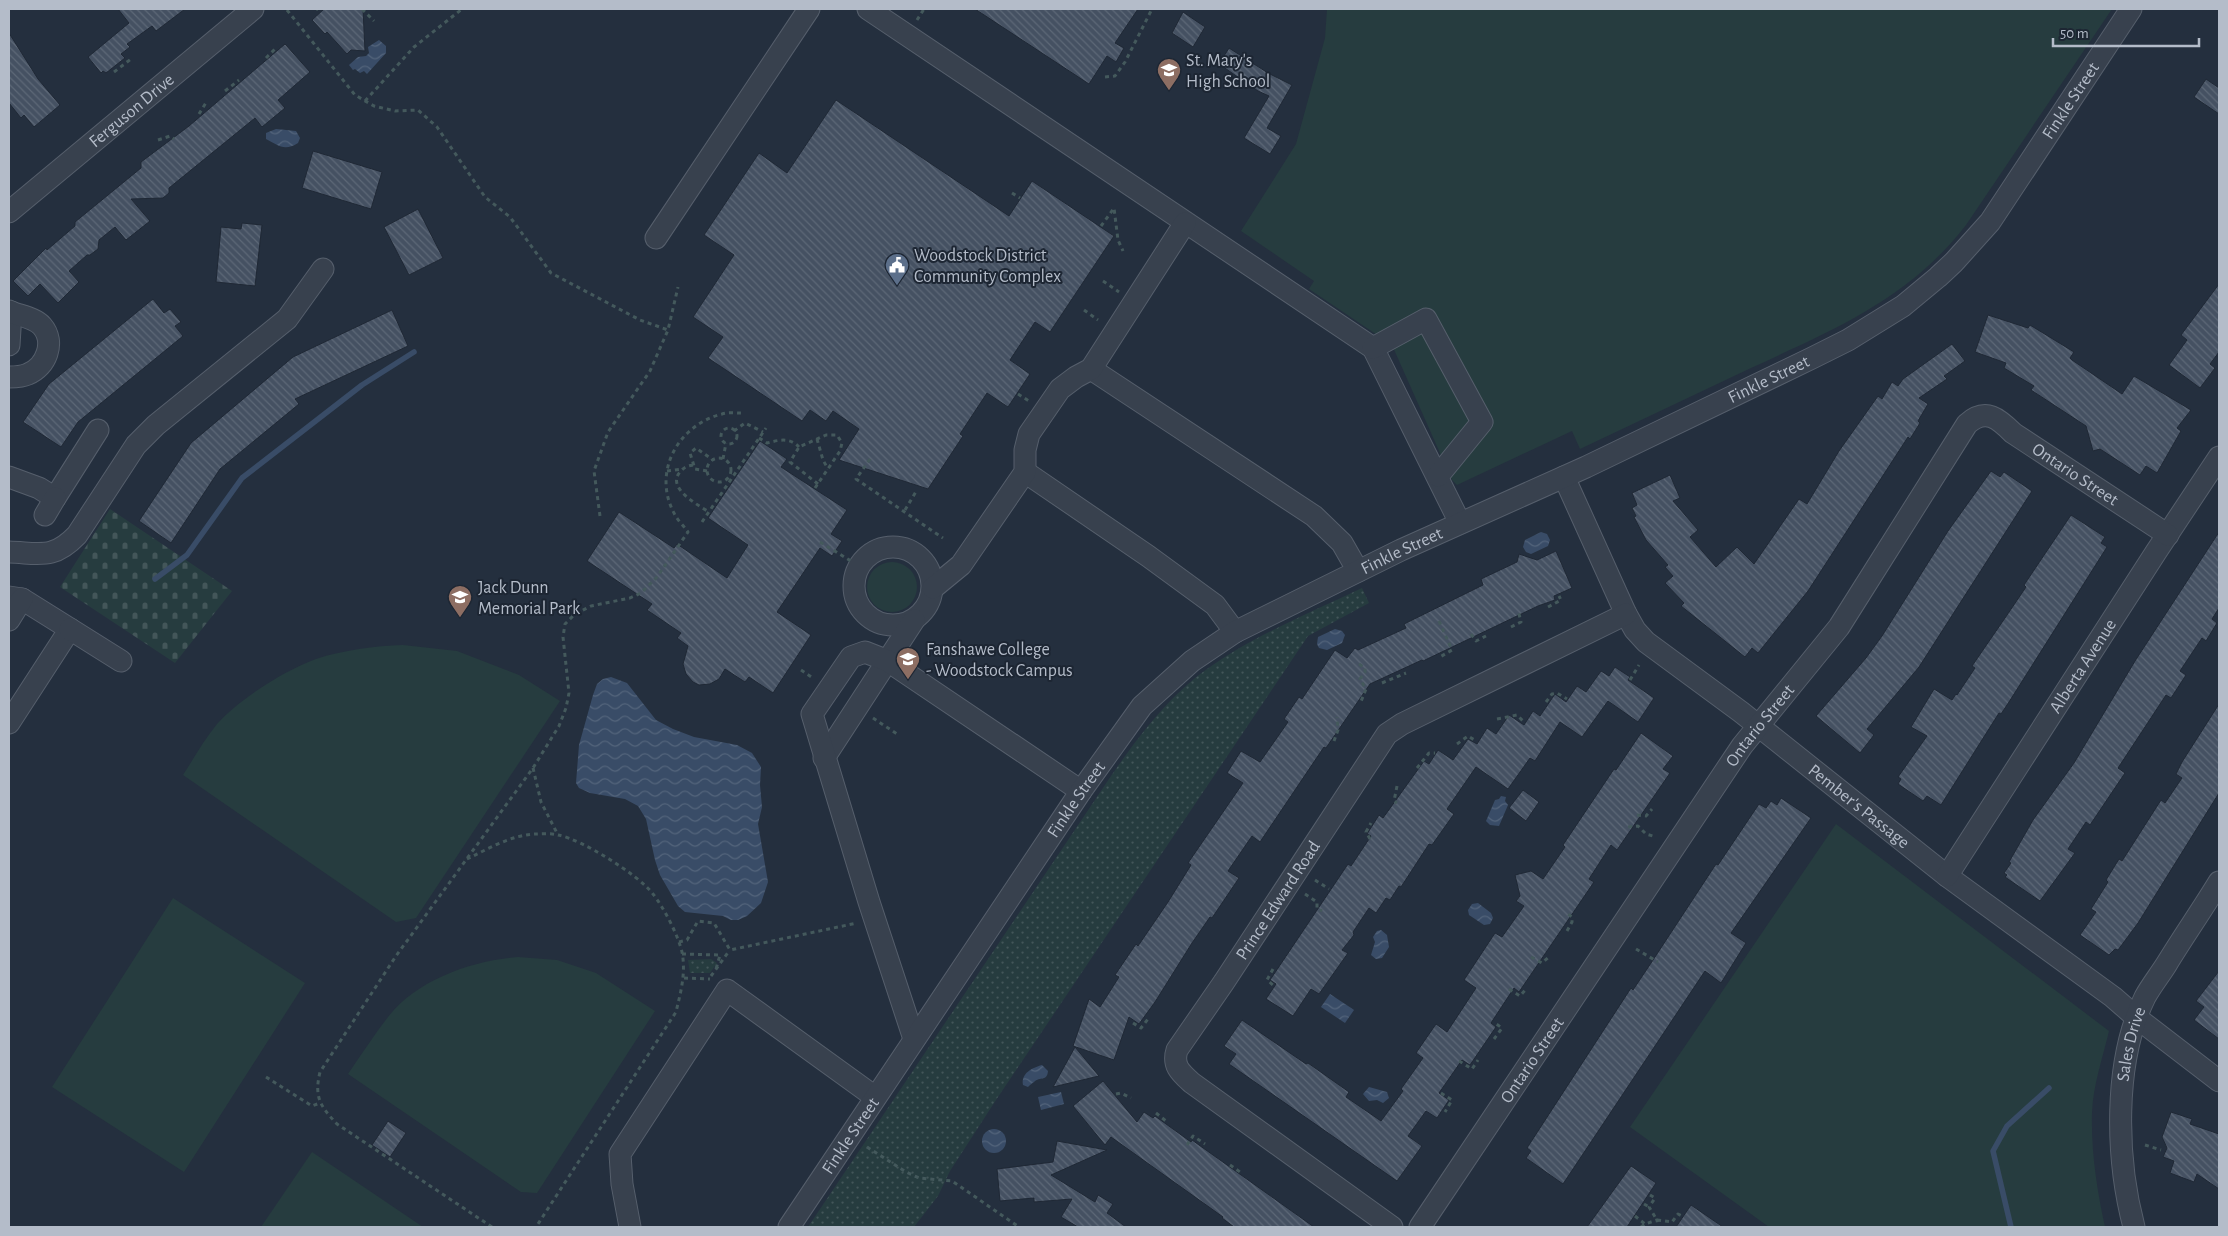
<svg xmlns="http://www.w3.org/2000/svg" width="2228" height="1236" font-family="'Alegreya Sans',sans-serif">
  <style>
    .grass { fill: #263c3f }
    .cemetery { fill: url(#cemetery-stones) }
    .park { fill: url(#park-dots) }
    .water { fill: url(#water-waves) }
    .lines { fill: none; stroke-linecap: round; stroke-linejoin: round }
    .stream { stroke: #394c67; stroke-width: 5.5 }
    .building { fill: url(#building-back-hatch); stroke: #1f2835 }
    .minor-casing { stroke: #565f6c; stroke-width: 23 }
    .path { stroke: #44595c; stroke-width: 3; stroke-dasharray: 4 4; stroke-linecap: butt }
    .minor { stroke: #38414e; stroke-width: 21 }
    .labels { text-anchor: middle; stroke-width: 4; stroke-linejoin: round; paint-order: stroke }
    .poi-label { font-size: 18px; fill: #b4bcc9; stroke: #1d2633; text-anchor: start }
    .street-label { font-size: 18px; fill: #b4bcc9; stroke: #1d2633 }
  </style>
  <defs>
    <pattern id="cemetery-stones" width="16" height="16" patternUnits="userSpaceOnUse" patternTransform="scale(1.25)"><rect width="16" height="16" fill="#263c3f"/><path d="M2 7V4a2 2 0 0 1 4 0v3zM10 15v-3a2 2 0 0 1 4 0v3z" fill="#435659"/></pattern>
    <pattern id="park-dots" width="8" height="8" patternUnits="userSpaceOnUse" patternTransform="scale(1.25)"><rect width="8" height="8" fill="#263c3f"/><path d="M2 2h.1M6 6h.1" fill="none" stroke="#435659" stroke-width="1.8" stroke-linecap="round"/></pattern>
    <pattern id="water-waves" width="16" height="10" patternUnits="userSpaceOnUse" patternTransform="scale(1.25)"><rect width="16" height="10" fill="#394c67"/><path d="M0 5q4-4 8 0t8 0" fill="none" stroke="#53647b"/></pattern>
    <pattern id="building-back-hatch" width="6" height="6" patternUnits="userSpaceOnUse" patternTransform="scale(1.25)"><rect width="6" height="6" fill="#455162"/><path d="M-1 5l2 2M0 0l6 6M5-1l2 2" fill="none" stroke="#5d6877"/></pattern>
  </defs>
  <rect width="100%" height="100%" fill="#242f3e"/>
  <g class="grass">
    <path d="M1327 9H2112L1966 225C1909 299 1833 330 1751 368 1694 395 1637 422 1580 449L1572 431 1457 485 1452 480 1392 345 1309 289 1314 281 1241 231 1296 144 1325 38Z"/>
    <circle cx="892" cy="587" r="25"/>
    <path d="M403 645 457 651 519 675 560 701 416 918 396 922 183 775C194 758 204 740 217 724 238 700 285 670 316 659 343 650 375 646 403 645Z"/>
    <path d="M1836 824 2109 1031C2103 1057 2093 1085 2092 1113 2091 1152 2097 1190 2105 1227H1769L1630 1127Z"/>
    <polygon points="173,898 305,983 184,1172 52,1087"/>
    <path d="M518 957 557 960 596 973 655 1011 537 1193 521 1192 348 1074C361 1055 374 1035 388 1017 418 979 472 961 518 957Z"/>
    <polygon points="312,1152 423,1227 261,1227"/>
  </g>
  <polygon class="cemetery" points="110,509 232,591 175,663 60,587"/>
  <g class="park">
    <path d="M1362 588 1369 603 1308 636 996 1100 950 1171 938 1196 914 1227H808L1111 776C1138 737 1168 697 1207 669 1254 635 1310 613 1362 588Z"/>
    <polygon points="711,959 717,963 710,973 690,973 688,960"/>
  </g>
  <g class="water">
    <polygon points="379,40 386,46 386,53 367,74 364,71 360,73 355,69 353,70 349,65 358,57 366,56 369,53 368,47"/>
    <path d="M276 129 296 131 300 138 298 143C284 152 278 145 266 139V133Z"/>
    <polygon points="1541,532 1547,534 1550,540 1548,546 1531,554 1526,552 1523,547 1525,540"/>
    <polygon points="1335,629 1342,631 1345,635 1342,643 1327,650 1319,648 1317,644 1318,637"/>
    <polygon points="611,677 627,683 656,720 673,729 694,737 737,745 752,753 761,767 760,785 762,807 758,824 768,882 761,903 747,916 738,920 731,920 723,916 685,912 678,906 660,875 655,860 646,819 638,806 625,799 590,793 579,788 576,783 579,745 593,695 597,684 603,679"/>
    <polygon points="1501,796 1506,797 1505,801 1508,805 1499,826 1490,825 1486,821 1495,800 1499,799"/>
    <polygon points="1478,903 1491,913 1493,918 1490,924 1484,925 1469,915 1468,910 1472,904"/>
    <polygon points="1381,930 1387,935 1389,947 1382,958 1376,959 1371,955 1375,942 1373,937 1377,931"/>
    <polygon points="1330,994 1354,1010 1345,1023 1321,1007"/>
    <path d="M1042 1065 1048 1071C1047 1082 1040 1076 1034 1082 1032 1083 1030 1085 1028 1087L1023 1085C1021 1073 1032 1068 1042 1065Z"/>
    <polygon points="1369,1087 1387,1092 1389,1098 1383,1103 1377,1100 1369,1101 1363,1094"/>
    <polygon points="1061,1092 1064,1104 1041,1110 1038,1097"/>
    <circle cx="994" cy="1141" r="12"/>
  </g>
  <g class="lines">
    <g class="stream">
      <polyline points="155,579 187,555 242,478 362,385 414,352"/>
      <polyline points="2011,1227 1993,1151 2007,1126 2049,1088"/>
    </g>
  </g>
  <g class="building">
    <polygon points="118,9 185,9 156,31 152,26 127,44 130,47 121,54 125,58 106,73 103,71 101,73 88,57 129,23"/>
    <polygon points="324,9 363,9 365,51 351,50 347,54 327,32 325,34 312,20"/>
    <polygon points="975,9 1138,9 1115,43 1124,48 1116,62 1107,56 1089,84"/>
    <polygon points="1183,12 1205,27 1193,47 1172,33"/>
    <polygon points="9,33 38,79 60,105 34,127 24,115 21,118 9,103"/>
    <polygon points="285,44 310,72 278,100 285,108 262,127 255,118 169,188 169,193 163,198 131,199 150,221 126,240 115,227 99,240 98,249 90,255 87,255 69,271 79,282 58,303 40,284 28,296 13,281 46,248 47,250 75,226 75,222 141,168 141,162 189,126"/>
    <polygon points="1229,48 1268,73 1292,85 1267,128 1281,136 1270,154 1244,138 1269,96 1258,91 1219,64"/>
    <polygon points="2206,79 2219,88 2219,114 2194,97"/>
    <polygon points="836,100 1009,216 1032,181 1114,236 1050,332 1035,322 1010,360 1030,374 1008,407 987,393 960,434 963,436 928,489 839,460 859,429 833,411 826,421 810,410 802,421 708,358 723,337 693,317 734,255 704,235 759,153 787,173"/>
    <polygon points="313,151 382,172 371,209 302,188"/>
    <polygon points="418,209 443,258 409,275 384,227"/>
    <polygon points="242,223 262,225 255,286 216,282 221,227 241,229"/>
    <polygon points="2219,284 2219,352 2210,364 2215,368 2200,388 2169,365 2187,340 2181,335"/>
    <polygon points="153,299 164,313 170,309 181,322 175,326 183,336 78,422 61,447 23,422 49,384"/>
    <polygon points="392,310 408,346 295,399 299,404 220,469 171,543 139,521 191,443 293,357"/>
    <polygon points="1988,315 2028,328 2030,325 2074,352 2070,358 2072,360 2122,394 2134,376 2191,410 2177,428 2181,431 2157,473 2146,466 2140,475 2100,449 2093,451 2086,426 2031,390 2034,386 2004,368 2006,363 1975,352"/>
    <polygon points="1952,344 1965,361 1944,376 1947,379 1919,398 1928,404 1918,421 1920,423 1910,439 1908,437 1808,591 1758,653 1752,648 1745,657 1681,606 1684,603 1665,583 1673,576 1665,567 1668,565 1646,540 1634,517 1636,516 1632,508 1637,505 1632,493 1670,475 1680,498 1673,501 1698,530 1690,537 1716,567 1737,547 1754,564 1799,499 1807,504 1839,451 1878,396 1882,399 1892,382 1898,386 1903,379"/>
    <polygon points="760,441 787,459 781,467 847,510 831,534 842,541 832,556 820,548 777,612 811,635 773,693 749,677 745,682 725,669 719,679 710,684 699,685 693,682 686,674 683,664 688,646 677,638 681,633 647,610 652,604 587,561 619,512 674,548 677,544 727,578 748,545 708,518"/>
    <polygon points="1991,471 2000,477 2004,472 2032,491 1919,667 1867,729 1874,735 1860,753 1816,716 1866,658 1882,636 1948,531"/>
    <polygon points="2071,515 2105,537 2101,543 2107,547 2009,702 2001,714 1999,713 1941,805 1927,796 1923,801 1898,784 1901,779 1898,777 1927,736 1911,727 1934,689 1952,700 1956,694 1957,695 1975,668 1972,666 2005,618 2026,587 2024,585"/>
    <polygon points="2219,532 2219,608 2212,619 2217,623 2206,641 2202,638 2180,671 2186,675 2171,698 2166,695 2143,730 2118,768 2125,773 2090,825 2086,822 2068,849 2075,853 2040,901 2005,877 2007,875 2004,873 2011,863 2009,862 2033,820 2074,763 2135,661"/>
    <polygon points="1556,551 1572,588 1554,596 1555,600 1538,606 1423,661 1422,660 1370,684 1326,748 1324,747 1260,842 1252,836 1228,871 1239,878 1212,918 1210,917 1192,943 1155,1002 1139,1024 1129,1017 1114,1060 1073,1046 1089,999 1100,1007 1119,977 1115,975 1136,944 1138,946 1168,902 1191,865 1188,863 1243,783 1227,773 1241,751 1260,762 1288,722 1284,719 1299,697 1302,699 1335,650 1347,658 1355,648 1358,650 1406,628 1404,624 1483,585 1481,579 1517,562 1519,554 1537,560"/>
    <polygon points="1615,667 1630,677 1628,680 1654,698 1638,722 1608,701 1582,737 1560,722 1535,761 1530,758 1508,789 1476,767 1447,809 1454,814 1432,845 1429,844 1401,887 1399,886 1390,900 1386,898 1376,913 1369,908 1353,932 1354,935 1342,950 1348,953 1319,994 1311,989 1293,1016 1266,999 1276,984 1270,980 1348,864 1351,866 1371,836 1367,834 1379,815 1383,818 1424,761 1429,764 1438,750 1453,760 1468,739 1477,744 1487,728 1496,734 1509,715 1524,725 1533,711 1540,716 1555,694 1566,702 1577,686 1586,692 1601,671 1609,676"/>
    <polygon points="2219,704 2219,793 2138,923 2118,950 2115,949 2109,955 2080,935 2096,912 2091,909 2108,882 2106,880 2119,859 2122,861 2161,800 2165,803 2182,778 2176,774 2182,762"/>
    <polygon points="1641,733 1673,756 1663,769 1670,773 1617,850 1611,845 1589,879 1594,882 1519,992 1514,988 1491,1023 1496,1027 1470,1065 1462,1060 1439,1093 1449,1100 1437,1118 1426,1111 1408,1136 1422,1146 1397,1181 1229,1064 1236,1054 1224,1046 1242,1020 1306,1064 1308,1063 1349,1092 1346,1097 1381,1121 1403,1091 1401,1089 1423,1058 1416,1053 1436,1024 1447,1032 1476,988 1464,980 1495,933 1502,937 1524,906 1516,901 1520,896 1515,875 1531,871 1543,879 1565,847 1563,845 1614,769 1616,770"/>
    <polygon points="1523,790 1539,802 1526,821 1509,808"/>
    <polygon points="1781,798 1811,818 1731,933 1746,943 1721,983 1705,971 1563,1184 1526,1158 1531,1151 1527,1148 1631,988 1633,990 1653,960 1716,864 1718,865 1759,804 1766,808 1771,801 1777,805"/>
    <polygon points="2219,971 2219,1039 2194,1020 2204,1007 2196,1001"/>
    <polygon points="1075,1047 1099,1076 1053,1087"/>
    <polygon points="1103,1081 1137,1122 1144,1112 1153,1118 1155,1116 1191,1142 1192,1140 1314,1227 1234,1227 1222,1218 1223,1217 1111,1137 1105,1145 1073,1106"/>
    <polygon points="2171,1112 2192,1119 2190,1124 2219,1134 2219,1189 2197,1174 2194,1182 2170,1173 2174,1161 2163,1157 2167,1148 2162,1137"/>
    <polygon points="388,1121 406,1133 390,1157 372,1145"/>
    <polygon points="1057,1141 1107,1150 1051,1175 1095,1202 1098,1195 1113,1204 1107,1213 1126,1227 1078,1227 1061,1217 1072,1199 1034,1202 1034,1198 1000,1201 997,1169 1053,1162"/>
    <polygon points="1631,1166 1656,1183 1627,1227 1587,1227"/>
    <polygon points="1691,1205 1723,1227 1676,1227"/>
  </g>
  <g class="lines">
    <g class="minor-casing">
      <g id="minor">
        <polyline points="868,9 1373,348 1460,523"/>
        <path id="s1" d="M9 212 253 9"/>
        <polyline points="656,238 809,9"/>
        <polyline points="9,311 11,312 9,345"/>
        <polyline points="1373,348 1426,319 1482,422 1438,476"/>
        <polyline points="1091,369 1314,516 1342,543 1358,571"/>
        <path d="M9 377C15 377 22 377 28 374 46 367 56 342 42 326 35 318 21 316 11 312"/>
        <polyline points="1025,472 1148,556 1215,605 1235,632"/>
        <polyline points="9,477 39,488 55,498 98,430"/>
        <path id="s2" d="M1564 477 1626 614 1635 630 1646 642 1741 712 1947 876 2113 997 2137 1018 2219 1081"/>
        <polyline points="45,515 55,498"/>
        <circle cx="893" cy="586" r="39"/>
        <path d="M9 552C40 553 53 560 77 535L136 445 156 425 287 319 323 269"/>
        <polyline points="933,588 961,565 1025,472 1025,450 1029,434 1060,389 1076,377 1091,369 1185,223"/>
        <polyline points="9,597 22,599 70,629 9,723"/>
        <polyline points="9,620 22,599"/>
        <polyline points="70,629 121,661"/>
        <polyline points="824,758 914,620"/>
        <path id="s3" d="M1947 876 2156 552 2219 457"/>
        <polyline points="914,1039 869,902 812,714 851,657 865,652 888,661 1081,791"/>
        <polyline points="630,1227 622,1184 620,1154 727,990 875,1097"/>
        <path id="s4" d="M789 1227 1081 791 1142 706 1192 661 1235 632 1401 550 1586 467 1812 358 1848 340 1903 306 1938 277 1954 262 1990 222 2131 9"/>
        <path id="s5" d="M1392 1227 1192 1083C1181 1073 1172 1066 1177 1050L1224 982 1387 734 1402 724 1626 614"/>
        <path id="s6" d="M1420 1227 1742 746 1839 627 1967 424C1986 407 1999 419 2013 433L2168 535"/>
        <path id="s7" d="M2134 1227C2116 1159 2113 1062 2145 997 2151 986 2159 976 2166 965 2183 937 2202 910 2219 882"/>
      </g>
    </g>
    <g class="path">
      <polyline points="362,9 374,21"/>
      <polyline points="287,10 355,95 374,106 395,111 418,110 437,127 485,197 510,217 551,273 640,320 668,330 678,287"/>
      <polyline points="316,10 317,9"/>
      <polyline points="917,20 924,9"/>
      <polyline points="266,58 276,48"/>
      <polyline points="114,72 131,59"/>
      <polyline points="1105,77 1115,76 1125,62 1152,9"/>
      <polyline points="225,91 239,80"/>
      <polyline points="365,101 414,47 462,9"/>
      <polyline points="199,114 207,101"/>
      <polyline points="158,140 170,136 174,139"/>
      <polyline points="1012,193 1020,198"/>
      <polyline points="1101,226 1114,208 1118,240 1123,251"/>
      <polyline points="1103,281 1119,292"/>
      <polyline points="1084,310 1098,320"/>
      <polyline points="1018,394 1029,401"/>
      <circle cx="729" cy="436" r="8"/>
      <polyline points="734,431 745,423 763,432"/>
      <path d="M759 438 767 443C779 440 789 437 799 447"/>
      <polyline points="817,439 823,460 828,469"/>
      <circle cx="719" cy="470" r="12"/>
      <polyline points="723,459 726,443"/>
      <polyline points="870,459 856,479 943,538"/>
      <path d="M693 465C687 466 684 467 680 472 666 488 698 505 709 512"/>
      <polyline points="667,471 682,469"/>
      <polyline points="707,471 695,469 690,453 696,448 713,460"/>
      <polyline points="815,488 840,451 842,443 837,435 826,435 799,447 790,462 818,484"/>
      <polyline points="905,510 917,490"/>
      <polyline points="600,516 594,471 608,432 650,371 668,330"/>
      <polyline points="702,522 766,428"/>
      <polyline points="820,542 859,566"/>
      <polyline points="1548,607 1561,600 1559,596"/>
      <polyline points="1439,621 1452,650 1440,657"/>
      <polyline points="1511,627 1521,622 1518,610"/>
      <polyline points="1471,634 1476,641 1486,636"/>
      <polyline points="1359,664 1365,668 1365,672 1360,679 1366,689 1360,704"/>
      <polyline points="801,670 813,678"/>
      <polyline points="1630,680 1639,665"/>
      <polyline points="1382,683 1406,673"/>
      <polyline points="1546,702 1552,694 1557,693 1567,699"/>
      <polyline points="873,718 897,734"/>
      <polyline points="1497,719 1517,715 1524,722"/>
      <polyline points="1334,741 1338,730 1337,717"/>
      <polyline points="1457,744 1468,736 1476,741"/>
      <polyline points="533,768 541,802 558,835"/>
      <polyline points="1417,768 1429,753 1435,753"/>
      <polyline points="1397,786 1394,801 1397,803"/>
      <polyline points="1637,815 1646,816 1652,809"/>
      <polyline points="1628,827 1638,826 1646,834 1653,836"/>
      <polyline points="1370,839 1366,832 1371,823"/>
      <path d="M467 859C488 849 511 835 535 834 542 834 551 833 558 835 581 839 639 875 653 894 664 908 678 935 682 952 686 973 681 991 676 1012L536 1227"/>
      <polyline points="1315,880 1329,889"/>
      <polyline points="1305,894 1317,902 1317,908 1322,911"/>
      <polyline points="1567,931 1572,922 1572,917 1568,914"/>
      <polyline points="679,942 687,940 698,921 714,923 730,950 857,923"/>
      <polyline points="1636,949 1658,962"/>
      <polyline points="682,954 720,955 716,969"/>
      <polyline points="1531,957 1542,963 1550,956"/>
      <polyline points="1273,969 1267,980 1273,985"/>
      <polyline points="711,976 729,951"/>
      <polyline points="684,978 710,979"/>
      <polyline points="1509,989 1520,996 1527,988"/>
      <polyline points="1133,1023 1141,1028 1148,1019"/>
      <polyline points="1494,1039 1502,1028 1495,1023"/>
      <polyline points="1459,1061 1472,1069 1478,1060"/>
      <polyline points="266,1077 312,1106 320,1103"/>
      <polyline points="1441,1093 1452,1100 1445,1112"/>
      <polyline points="1116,1094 1121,1093 1131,1098"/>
      <polyline points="1156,1113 1166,1121"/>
      <polyline points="1187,1145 1193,1136 1205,1144"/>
      <polyline points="2145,1145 2161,1150"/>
      <polyline points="867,1147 906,1172 919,1178 952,1181 1019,1227"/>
      <polyline points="1230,1165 1240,1172"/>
      <polyline points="1650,1195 1655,1198 1649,1207 1657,1220 1672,1222 1678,1214 1682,1216"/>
      <polyline points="1644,1204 1649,1207"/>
      <polyline points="1635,1216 1645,1224"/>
      <path d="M492 1227 337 1124C320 1106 314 1097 320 1072L396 956 533 768 559 726 566 708 569 693 563 637 565 624 575 614 591 606 630 598 641 593 657 577 688 532C684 526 677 520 674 513 652 472 678 425 722 414 728 412 735 413 741 413"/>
      <polyline points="1641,1227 1645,1224 1657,1220 1658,1227"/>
    </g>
    <use href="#minor" class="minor"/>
  </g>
  <defs>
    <g id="school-pin" transform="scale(1.25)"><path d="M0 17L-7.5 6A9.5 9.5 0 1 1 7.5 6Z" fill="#8d6e63" stroke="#1d2633"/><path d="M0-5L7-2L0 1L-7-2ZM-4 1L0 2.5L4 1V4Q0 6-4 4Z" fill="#fff"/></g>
    <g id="civic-pin" transform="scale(1.25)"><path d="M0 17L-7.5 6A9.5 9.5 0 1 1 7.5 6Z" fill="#5c6f8a" stroke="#1d2633"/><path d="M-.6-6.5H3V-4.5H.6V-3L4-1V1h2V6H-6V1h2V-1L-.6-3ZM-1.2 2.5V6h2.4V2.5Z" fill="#fff"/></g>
    <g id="university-pin" transform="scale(1.25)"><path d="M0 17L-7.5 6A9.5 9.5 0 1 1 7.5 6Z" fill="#8d6e63" stroke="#1d2633"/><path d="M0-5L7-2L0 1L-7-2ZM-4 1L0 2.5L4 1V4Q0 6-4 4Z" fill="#fff"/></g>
  </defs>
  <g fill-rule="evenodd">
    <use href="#school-pin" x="1169" y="70"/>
    <use href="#civic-pin" x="897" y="265"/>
    <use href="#university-pin" x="460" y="597"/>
    <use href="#university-pin" x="908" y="659"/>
  </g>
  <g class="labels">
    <g class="poi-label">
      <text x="1186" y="66">St. Mary's<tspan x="1186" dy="21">High School</tspan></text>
      <text x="914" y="261">Woodstock District<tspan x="914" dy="21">Community Complex</tspan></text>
      <text x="478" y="593">Jack Dunn<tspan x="478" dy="21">Memorial Park</tspan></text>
      <text x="926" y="655">Fanshawe College<tspan x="926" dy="21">- Woodstock Campus</tspan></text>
    </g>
    <g class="street-label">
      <text dy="6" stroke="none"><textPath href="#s4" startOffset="1759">Finkle Street</textPath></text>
      <text dy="6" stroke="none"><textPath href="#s1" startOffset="159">Ferguson Drive</textPath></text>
      <text dy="6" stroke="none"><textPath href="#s4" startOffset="1339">Finkle Street</textPath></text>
      <text dy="6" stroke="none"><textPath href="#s6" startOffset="1101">Ontario Street</textPath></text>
      <text dy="6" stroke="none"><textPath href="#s4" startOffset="934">Finkle Street</textPath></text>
      <text dy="6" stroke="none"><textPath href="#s3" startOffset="250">Alberta Avenue</textPath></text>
      <text dy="6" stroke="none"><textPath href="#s6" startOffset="606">Ontario Street</textPath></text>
      <text dy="6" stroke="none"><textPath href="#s4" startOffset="515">Finkle Street</textPath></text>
      <text dy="6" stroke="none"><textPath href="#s2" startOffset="454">Pember's Passage</textPath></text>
      <text dy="6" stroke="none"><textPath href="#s5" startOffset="466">Prince Edward Road</textPath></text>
      <text dy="6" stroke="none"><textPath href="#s7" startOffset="185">Sales Drive</textPath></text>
      <text dy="6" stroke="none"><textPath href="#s6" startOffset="201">Ontario Street</textPath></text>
      <text dy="6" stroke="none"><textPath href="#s4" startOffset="110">Finkle Street</textPath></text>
    </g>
  </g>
  <rect width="2228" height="1236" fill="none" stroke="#b4bcc9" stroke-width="20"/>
  <path d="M2053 38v8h146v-8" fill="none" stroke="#b4bcc9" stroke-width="2.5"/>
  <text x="2060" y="38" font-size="15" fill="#b4bcc9" stroke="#1d2633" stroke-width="4" paint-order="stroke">50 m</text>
</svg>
